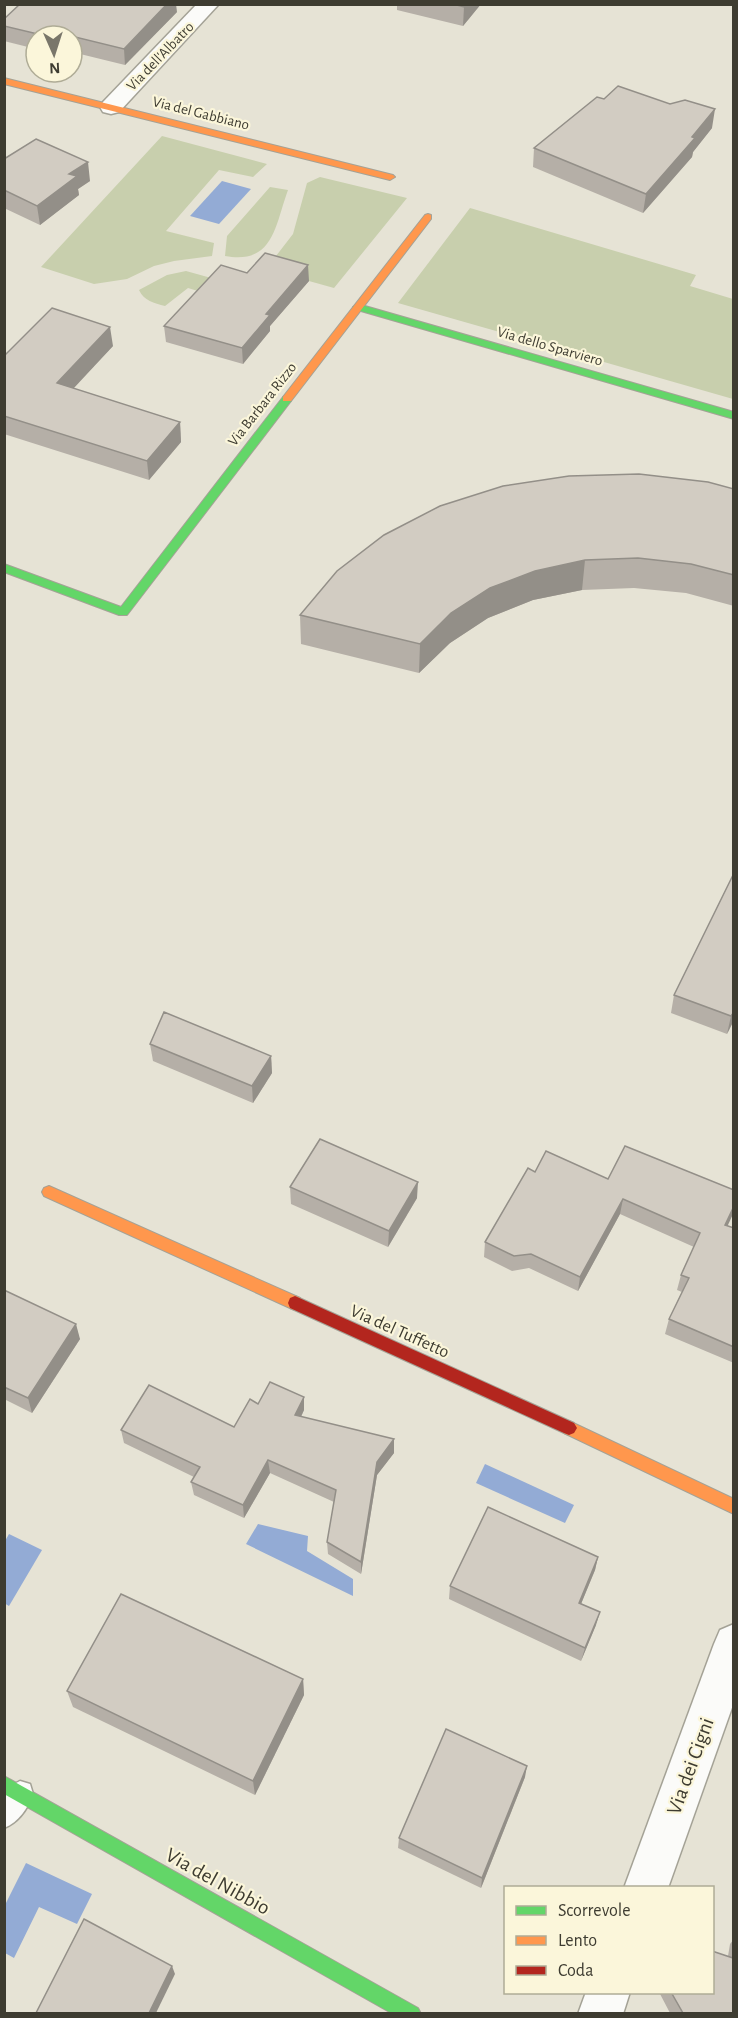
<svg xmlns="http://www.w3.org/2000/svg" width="738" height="2018" font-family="'Alegreya Sans',sans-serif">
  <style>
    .green { fill: #c8cfad }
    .water { fill: #93abd5 }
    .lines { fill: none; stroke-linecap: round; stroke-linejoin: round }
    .lane-casing { stroke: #a4a296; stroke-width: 3 }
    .street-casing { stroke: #a4a296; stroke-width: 3 }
    .fast-casing { stroke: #a4a296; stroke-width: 2 }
    .slow-casing { stroke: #a4a296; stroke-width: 2 }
    .jam-casing { stroke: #a4a296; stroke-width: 2 }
    .lane { fill: #fbfbf9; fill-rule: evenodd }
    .street { fill: #fbfbf9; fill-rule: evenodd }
    .fast { fill: #63d668; fill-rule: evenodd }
    .slow { fill: #ff974d; fill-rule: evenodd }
    .jam { fill: #b3261e; fill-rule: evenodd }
    .wall { fill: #b5afa7 }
    .shaded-wall { fill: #938f88 }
    .building { fill: #d2ccc2; stroke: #938f88; stroke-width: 1.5 }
    .labels { text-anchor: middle; stroke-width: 4.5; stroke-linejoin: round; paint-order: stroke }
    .far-street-label { font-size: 15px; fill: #3e3c31; stroke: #fbf6da }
    .street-label { font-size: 18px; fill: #3e3c31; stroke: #fbf6da }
    .near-street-label { font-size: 21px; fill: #3e3c31; stroke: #fbf6da }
  </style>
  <rect width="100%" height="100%" fill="#e6e3d5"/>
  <g class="green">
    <polygon points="162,136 267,164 253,177 219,170 166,231 214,243 212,256 174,261 154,266 127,279 94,284 41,267"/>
    <polygon points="320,177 407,198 334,288 266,269 293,234 307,183"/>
    <path d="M270 187 288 190C275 225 274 265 225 256L227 236Z"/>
    <polygon points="470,208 696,275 690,286 733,299 733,399 398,303"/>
    <path d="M186 271 222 281 211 295 188 288 165 306C154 303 144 301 139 290L167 275Z"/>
  </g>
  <g class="water">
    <polygon points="222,181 251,189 219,224 190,216"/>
    <polygon points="485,1464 574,1505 565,1523 476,1483"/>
    <polygon points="258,1524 308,1536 307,1551 353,1579 353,1596 246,1544"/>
    <polygon points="9,1534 42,1550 9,1606 4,1603 5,1541"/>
    <polygon points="26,1863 92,1894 77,1924 39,1907 14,1958 5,1953 5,1905"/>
  </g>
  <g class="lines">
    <g class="lane-casing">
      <path id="lane" d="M20 1781 30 1784 33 1794C28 1808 19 1822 4 1828 4 1808 0 1790 20 1781Z"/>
    </g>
    <g class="street-casing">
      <g id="street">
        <polygon points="197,4 219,4 119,112 111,114 103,112 100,107 103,102"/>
        <polygon points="734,1624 734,1702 668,1888 624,1888 714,1644 720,1630"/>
        <polygon points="586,1992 630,1992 623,2014 578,2014"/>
      </g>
    </g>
    <g class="fast-casing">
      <g id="fast">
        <polygon points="358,304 734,412 734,419 354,309 353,307"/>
        <polygon points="287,396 291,397 291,401 127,615 119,615 4,572 4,564 121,607 283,397"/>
        <polygon points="4,1776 418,2008 421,2014 393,2014 4,1794"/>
      </g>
    </g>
    <g class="slow-casing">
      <g id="slow">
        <polygon points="4,78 393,175 395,177 390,180 4,84"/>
        <polygon points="428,214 431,215 431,219 291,401 283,401 283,397 425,215"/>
        <polygon points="49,1186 300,1298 302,1303 300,1308 295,1310 290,1308 44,1196 42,1192 44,1188"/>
        <polygon points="569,1421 734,1499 734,1514 564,1433 561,1428 564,1423"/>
      </g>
    </g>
    <g class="jam-casing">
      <polygon id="jam" points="295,1296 574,1423 577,1428 574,1433 569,1435 564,1433 290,1308 288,1303 290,1298"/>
    </g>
    <use href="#lane" class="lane"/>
    <use href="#street" class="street"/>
    <use href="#fast" class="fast"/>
    <use href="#slow" class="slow"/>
    <use href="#jam" class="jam"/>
  </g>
  <g class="wall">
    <polygon points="397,4 481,4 463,26 397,10"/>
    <polygon points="177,12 125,65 72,52 72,36 36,36 36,49 4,41 4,19"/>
    <polygon points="604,99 712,128 693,152 692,157 643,213 533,167 534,148"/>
    <polygon points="4,159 90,181 78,189 79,195 40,225 4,208"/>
    <polygon points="247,273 309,281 270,326 270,331 243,364 166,342 164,326"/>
    <polygon points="113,346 73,388 180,422 181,442 149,480 4,434 4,356"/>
    <polygon points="734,489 734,606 686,593 634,588 582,590 533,600 488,618 450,643 419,673 301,644 300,615"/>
    <polygon points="734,873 734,1020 727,1034 671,1013 674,995"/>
    <polygon points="150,1044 271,1056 272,1073 253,1103 153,1061"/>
    <polygon points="535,1172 608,1179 734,1228 734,1363 665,1334 669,1319 682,1292 677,1290 681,1275 694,1247 620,1214 578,1291 529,1268 512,1271 484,1257 485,1242"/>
    <polygon points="290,1187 417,1198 388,1247 291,1204"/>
    <polygon points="4,1290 80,1339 32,1413 4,1399"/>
    <polygon points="304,1397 304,1410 301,1417 394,1453 377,1475 361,1574 328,1554 327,1542 334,1502 270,1473 244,1518 194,1495 191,1482 194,1477 124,1443 121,1430 234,1427 258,1404"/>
    <polygon points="598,1557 595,1570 581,1604 596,1625 581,1661 449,1599 450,1586"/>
    <polygon points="303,1679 304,1695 255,1795 73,1707 67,1691"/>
    <polygon points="525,1777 481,1888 398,1848 399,1838"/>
    <polygon points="734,1939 734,2013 670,2013 659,1992 712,1992 728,1956 730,1944"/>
  </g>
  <g class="shaded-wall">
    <polygon points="167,4 176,4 177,12 125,65 124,49"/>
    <polygon points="466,4 481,4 463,26 464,7"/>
    <polygon points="715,109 712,128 693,152 692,157 643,213 646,194"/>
    <polygon points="88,162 90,181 78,189 79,195 40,225 37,206 69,174"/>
    <polygon points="308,265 309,281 270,326 270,331 243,364 242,348 266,314"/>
    <polygon points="110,327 113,346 60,403 57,383"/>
    <polygon points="180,422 181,442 149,480 147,461"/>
    <polygon points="585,560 582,590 533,600 488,618 450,643 419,673 420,644 451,613 490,588 535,571"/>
    <polygon points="734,1012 734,1020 727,1034 731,1016"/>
    <polygon points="271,1056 272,1073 253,1103 252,1086"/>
    <polygon points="418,1182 417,1198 388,1247 389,1231"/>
    <polygon points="623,1199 620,1214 578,1291 580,1277"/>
    <polygon points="734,1206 734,1212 721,1240 725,1225"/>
    <polygon points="76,1324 80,1339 32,1413 28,1398"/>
    <polygon points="304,1397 304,1410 295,1429 295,1415"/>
    <polygon points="394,1439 394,1453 377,1475 361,1574 361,1562 377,1462"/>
    <polygon points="268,1460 270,1473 244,1518 243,1505"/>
    <polygon points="598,1557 595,1570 576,1616 579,1603"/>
    <polygon points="600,1612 596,1625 581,1661 585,1648"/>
    <polygon points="303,1679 304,1695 255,1795 253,1781"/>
    <polygon points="527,1766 525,1777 481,1888 482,1878"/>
    <polygon points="172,1966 175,1974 156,2013 149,2013"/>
  </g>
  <g class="building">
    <polygon points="20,4 167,4 124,49 55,32 51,36 46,36 4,26 4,19"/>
    <polygon points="453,4 466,4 464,7"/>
    <polygon points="618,86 670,104 685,100 715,109 692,137 695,138 646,194 534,148 597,97 604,99"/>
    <polygon points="36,139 88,162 69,174 77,176 37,206 4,190 4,159"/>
    <polygon points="265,253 308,265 266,314 270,315 242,348 164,326 221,265 247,273"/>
    <polygon points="52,308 110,327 57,383 180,422 147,461 4,416 4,356"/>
    <polygon points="639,474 708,482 734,489 734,575 691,564 638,558 585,560 535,571 490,588 451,613 420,644 300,615 337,571 384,535 440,506 503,486 569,476"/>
    <polygon points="734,873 734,1012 731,1016 674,995"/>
    <polygon points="164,1012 271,1056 252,1086 150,1044"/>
    <polygon points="320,1139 418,1182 389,1231 290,1187"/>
    <polygon points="625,1146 734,1190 734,1206 725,1225 734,1228 734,1347 669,1319 689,1278 681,1275 700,1233 623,1199 580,1277 531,1254 514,1256 485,1242 528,1168 535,1172 546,1151 608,1179"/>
    <polygon points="4,1290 76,1324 28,1398 4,1387"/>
    <polygon points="270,1382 304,1397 295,1415 394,1439 377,1462 361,1562 327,1542 336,1490 268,1460 243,1505 191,1482 200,1467 121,1430 149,1385 234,1427 250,1399 258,1404"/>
    <polygon points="488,1507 598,1557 579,1603 600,1612 585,1648 450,1586"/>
    <polygon points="121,1594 303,1679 253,1781 67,1691"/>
    <polygon points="446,1729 527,1766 482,1878 399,1838"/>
    <polygon points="84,1919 172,1966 149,2013 36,2013"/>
    <polygon points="712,1951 733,1958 734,1956 734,2013 683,2013 671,1992 712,1992"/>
  </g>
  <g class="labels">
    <g class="far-street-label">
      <text transform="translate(160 56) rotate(-46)" y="5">Via dell'Albatro</text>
      <text transform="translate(201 113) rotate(14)" y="5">Via del Gabbiano</text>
      <text transform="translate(550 346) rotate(16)" y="5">Via dello Sparviero</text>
      <text transform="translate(262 404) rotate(-52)" y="5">Via Barbara Rizzo</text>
    </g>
    <g class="street-label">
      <text transform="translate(400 1331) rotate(24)" y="6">Via del Tuffetto</text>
    </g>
    <g class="near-street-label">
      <text transform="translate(690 1766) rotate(-70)" y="7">Via dei Cigni</text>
      <text transform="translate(218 1881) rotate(29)" y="7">Via del Nibbio</text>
    </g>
  </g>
  <rect width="738" height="2018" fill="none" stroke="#3e3c31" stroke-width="12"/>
  <rect x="504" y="1886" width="210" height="108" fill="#fbf6da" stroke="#afac96" stroke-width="1.5"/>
  <rect x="516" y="1906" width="30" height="9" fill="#63d668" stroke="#afac96" stroke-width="1.5"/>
  <text x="558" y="1916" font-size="18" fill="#3e3c31">Scorrevole</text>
  <rect x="516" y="1936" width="30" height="9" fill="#ff974d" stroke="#afac96" stroke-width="1.5"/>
  <text x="558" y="1946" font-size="18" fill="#3e3c31">Lento</text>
  <rect x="516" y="1966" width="30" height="9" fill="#b3261e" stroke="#afac96" stroke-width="1.5"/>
  <text x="558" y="1976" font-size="18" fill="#3e3c31">Coda</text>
  <g transform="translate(54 54) rotate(177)"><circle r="28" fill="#fbf6da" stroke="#afac96" stroke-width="1.5"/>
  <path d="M0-4.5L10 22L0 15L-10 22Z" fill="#79766a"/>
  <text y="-9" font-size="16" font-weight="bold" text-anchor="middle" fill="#3e3c31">N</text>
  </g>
</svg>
